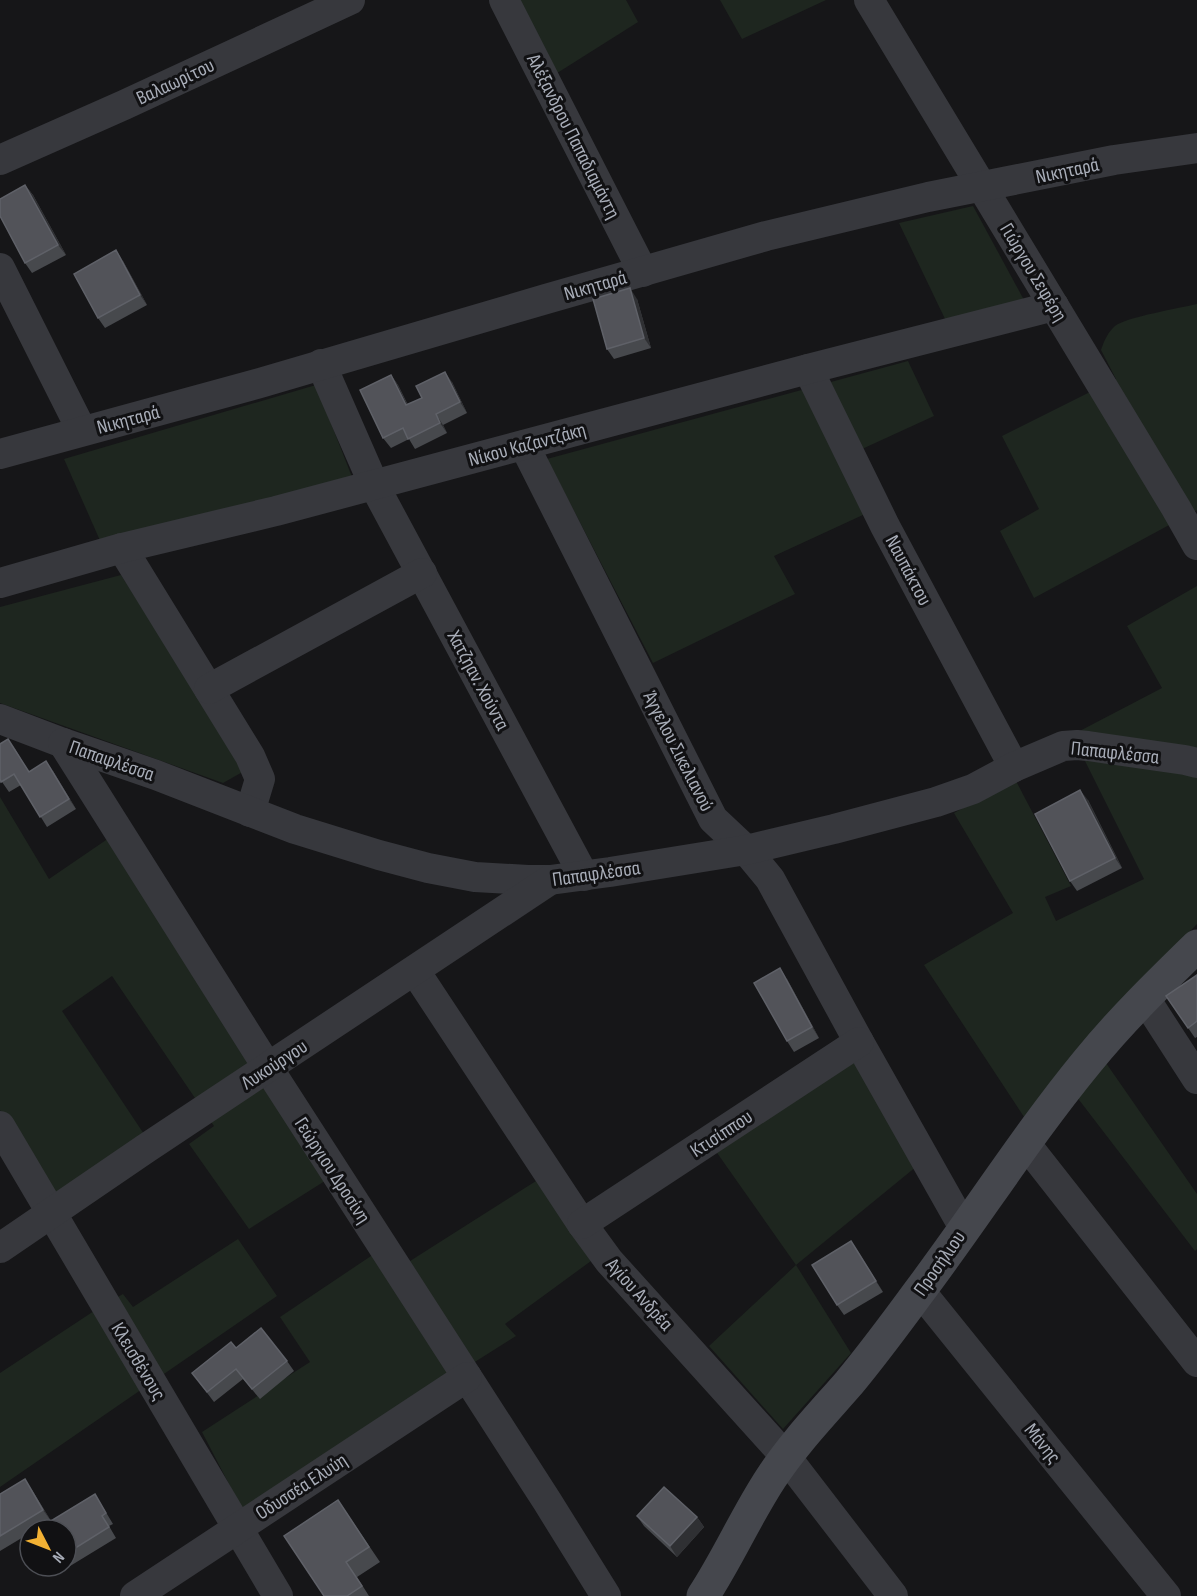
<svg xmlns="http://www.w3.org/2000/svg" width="1197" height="1596" font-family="'Sofia Sans Condensed',sans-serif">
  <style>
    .green { fill: #1e261f }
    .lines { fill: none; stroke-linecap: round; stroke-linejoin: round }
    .street { stroke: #37383d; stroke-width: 30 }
    .secondary { stroke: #45474d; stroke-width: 33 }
    .wall { fill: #47494d }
    .shaded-wall { fill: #2f3033 }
    .building { fill: #525359; stroke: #5f6168; stroke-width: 1.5 }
    .labels { text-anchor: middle; stroke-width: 6; stroke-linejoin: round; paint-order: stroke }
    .street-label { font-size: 20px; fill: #a8adb8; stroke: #111113 }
  </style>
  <rect width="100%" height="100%" fill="#161618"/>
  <g class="green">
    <polygon points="517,0 626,0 638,22 554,75"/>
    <polygon points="720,0 826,0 742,39"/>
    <polygon points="973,206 1024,300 946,321 899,223"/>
    <path d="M1197 304V510L1034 598 1000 531 1039 509 1002 436 1116 379 1101 350C1104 341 1108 332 1115 326 1126 317 1181 308 1197 304Z"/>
    <polygon points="908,361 934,416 838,460 865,514 774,556 795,594 653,663 547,459"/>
    <polygon points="316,385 352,477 102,545 64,459"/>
    <polygon points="121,575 246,770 223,783 0,703 0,607"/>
    <polygon points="1197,586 1197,924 1162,960 1106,1063 1197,1194 1197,1249 1195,1251 1063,1079 1028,1123 924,965 1013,913 954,813 1015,779 1071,886 1045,897 1056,921 1144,879 1072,735 1162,688 1127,626"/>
    <polygon points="0,797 49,879 109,838 328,1179 249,1229 189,1144 214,1126 112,976 62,1011 144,1134 54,1198 0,1110"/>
    <polygon points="853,1058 917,1166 796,1265 851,1353 783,1429 709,1346 796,1265 715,1150"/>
    <polygon points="536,1181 591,1261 505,1324 516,1336 348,1442 244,1513 202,1432 310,1362 280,1317 374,1254 388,1275"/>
    <polygon points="238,1239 277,1296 0,1487 0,1373 94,1311 123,1294 133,1307"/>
  </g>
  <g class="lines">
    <g class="street">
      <polyline points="504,0 643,272"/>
      <polyline points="869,0 1176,508 1197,545"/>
      <polyline points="0,160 124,105 350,0"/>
      <polyline points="0,268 82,431"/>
      <polyline points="321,364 374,485 584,876"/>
      <polyline points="808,369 885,526 1014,767"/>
      <polyline points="524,445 713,819 746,850 770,879 859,1042 964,1228"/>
      <polyline points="0,454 260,383 546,299 766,236 928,197 1114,160 1197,148"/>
      <polyline points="122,548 250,756 260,779 250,812"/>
      <polyline points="0,583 122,548 276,511 808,369 1054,306"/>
      <polyline points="209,689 422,573"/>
      <polyline points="0,719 63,743 156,775 295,829 379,855 428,868 475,877 528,880 550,880 610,872 746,850 834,829 936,802 973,789 1014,767 1063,746 1077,745 1088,746 1185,760 1197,763"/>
      <polyline points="63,743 268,1068 547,1501 606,1596"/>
      <polyline points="415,971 582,1224 609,1261 786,1457 893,1596"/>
      <polyline points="1144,997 1197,1079"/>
      <polyline points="0,1126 278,1596"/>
      <polyline points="1025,1143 1197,1362"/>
      <polyline points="582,1224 859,1042"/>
      <polyline points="0,1248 145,1149 550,880"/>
      <polyline points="920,1291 1166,1596"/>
      <polyline points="135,1596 467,1377"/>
    </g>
    <path class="secondary" d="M703 1596C728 1558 746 1516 771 1478 794 1443 822 1414 849 1383 873 1354 896 1323 918 1293 976 1216 1027 1135 1087 1062 1121 1020 1159 983 1197 946"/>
  </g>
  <g class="wall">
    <polygon points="25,185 33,195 66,255 32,273 25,263"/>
    <polygon points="123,261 147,305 105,328 98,318"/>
    <polygon points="637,299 651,348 614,359 607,349"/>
    <polygon points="391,375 398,385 408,405 452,382 467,413 443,425 447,433 415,449 409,439 391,448 383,438"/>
    <polygon points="15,749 29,772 53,771 76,809 47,827 21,785 9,792 0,779"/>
    <polygon points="1088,800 1122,868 1077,891 1070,881"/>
    <polygon points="1197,975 1197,1037 1195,1038 1166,996"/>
    <polygon points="787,979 819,1038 794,1052 787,1041"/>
    <polygon points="851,1241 883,1292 844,1315 837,1305"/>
    <polygon points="236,1348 287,1361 294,1371 260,1399 243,1379 214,1402 192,1373"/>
    <polygon points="32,1490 51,1521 35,1530 30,1530 30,1533 0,1551 0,1494"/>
    <polygon points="95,1494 113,1524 109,1526 116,1538 57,1574 51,1566 66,1566 66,1530"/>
    <polygon points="338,1500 380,1562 357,1577 369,1596 324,1596"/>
    <polygon points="637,1516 697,1517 704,1527 677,1557 644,1526"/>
  </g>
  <g class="shaded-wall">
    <polygon points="25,185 33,195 66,255 58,245"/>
    <polygon points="116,250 123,261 147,305 140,295"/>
    <polygon points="630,288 637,299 651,348 644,338"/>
    <polygon points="445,372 452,382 467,413 460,402"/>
    <polygon points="391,375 398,385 413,416 406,405"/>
    <polygon points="436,414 443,425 447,433 440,423"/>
    <polygon points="46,761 53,771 76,809 69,799"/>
    <polygon points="1080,790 1088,800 1122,868 1115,858"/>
    <polygon points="780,968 787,979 819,1038 812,1027"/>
    <polygon points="851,1241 858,1251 883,1292 876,1281"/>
    <polygon points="25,1479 32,1490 51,1521 43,1510"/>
    <polygon points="697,1517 704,1527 677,1557 670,1546"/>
  </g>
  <g class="building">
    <polygon points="25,185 58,245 25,263 0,216 0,199"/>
    <polygon points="116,250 140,295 98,318 74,274"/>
    <polygon points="630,288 644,338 607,349 593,299"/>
    <polygon points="445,372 460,402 436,414 440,423 408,439 403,428 383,438 360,390 391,375 406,405 422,398 416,386"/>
    <polygon points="8,739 29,772 46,761 69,799 40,817 14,774 1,782 0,779 0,744"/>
    <polygon points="1080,790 1115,858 1070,881 1035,814"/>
    <polygon points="780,968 812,1027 787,1041 754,983"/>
    <polygon points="1197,975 1197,1021 1188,1028 1166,996"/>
    <polygon points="851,1241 876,1281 837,1305 812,1265"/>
    <polygon points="261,1328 287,1361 252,1389 236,1369 207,1392 192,1373 231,1342 236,1348"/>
    <polygon points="25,1479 43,1510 0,1536 0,1494"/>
    <polygon points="664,1487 697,1517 670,1546 637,1516"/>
    <polygon points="95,1494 106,1513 102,1516 109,1527 66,1554 66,1530 36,1530"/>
    <polygon points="338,1500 369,1547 346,1562 362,1586 347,1596 324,1596 284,1536"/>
  </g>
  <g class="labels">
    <g class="street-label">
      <text transform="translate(175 81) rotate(-25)" y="7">Βαλαωρίτου</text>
      <text transform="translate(574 136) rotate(63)" y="7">Αλέξανδρου Παπαδιαμάντη</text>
      <text transform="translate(1067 170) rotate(-12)" y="7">Νικηταρά</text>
      <text transform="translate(1034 272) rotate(59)" y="7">Γιώργου Σεφέρη</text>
      <text transform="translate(595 285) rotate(-16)" y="7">Νικηταρά</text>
      <text transform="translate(128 419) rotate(-15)" y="7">Νικηταρά</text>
      <text transform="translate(527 444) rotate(-15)" y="7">Νίκου Καζαντζάκη</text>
      <text transform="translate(909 570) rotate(62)" y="7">Ναυπάκτου</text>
      <text transform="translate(479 680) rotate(62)" y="7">Χατζηαν. Χούντα</text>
      <text transform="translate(679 751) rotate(63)" y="7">Άγγελου Σικελιανού</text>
      <text transform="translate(1115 752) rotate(6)" y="7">Παπαφλέσσα</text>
      <text transform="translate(112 760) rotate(19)" y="7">Παπαφλέσσα</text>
      <text transform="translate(596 873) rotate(-8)" y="7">Παπαφλέσσα</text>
      <text transform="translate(274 1064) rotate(-33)" y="7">Λυκούργου</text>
      <text transform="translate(721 1133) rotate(-33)" y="7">Κτισίππου</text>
      <text transform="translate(333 1170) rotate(57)" y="7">Γεώργιου Δροσίνη</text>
      <text transform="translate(939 1263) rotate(-55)" y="7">Προσήλιου</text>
      <text transform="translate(640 1294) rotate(48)" y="7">Αγίου Ανδρέα</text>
      <text transform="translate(139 1361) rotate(59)" y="7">Κλεισθένους</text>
      <text transform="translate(1043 1443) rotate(51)" y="7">Μάνης</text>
      <text transform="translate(301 1486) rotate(-33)" y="7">Οδυσσέα Ελυύη</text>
    </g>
  </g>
  <g transform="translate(48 1548) rotate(132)"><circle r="28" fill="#111113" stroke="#4d4f55" stroke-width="1.5"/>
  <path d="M0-4.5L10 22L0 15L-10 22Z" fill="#f2b134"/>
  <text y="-9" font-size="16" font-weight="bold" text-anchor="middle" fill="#a8adb8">N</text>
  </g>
</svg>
